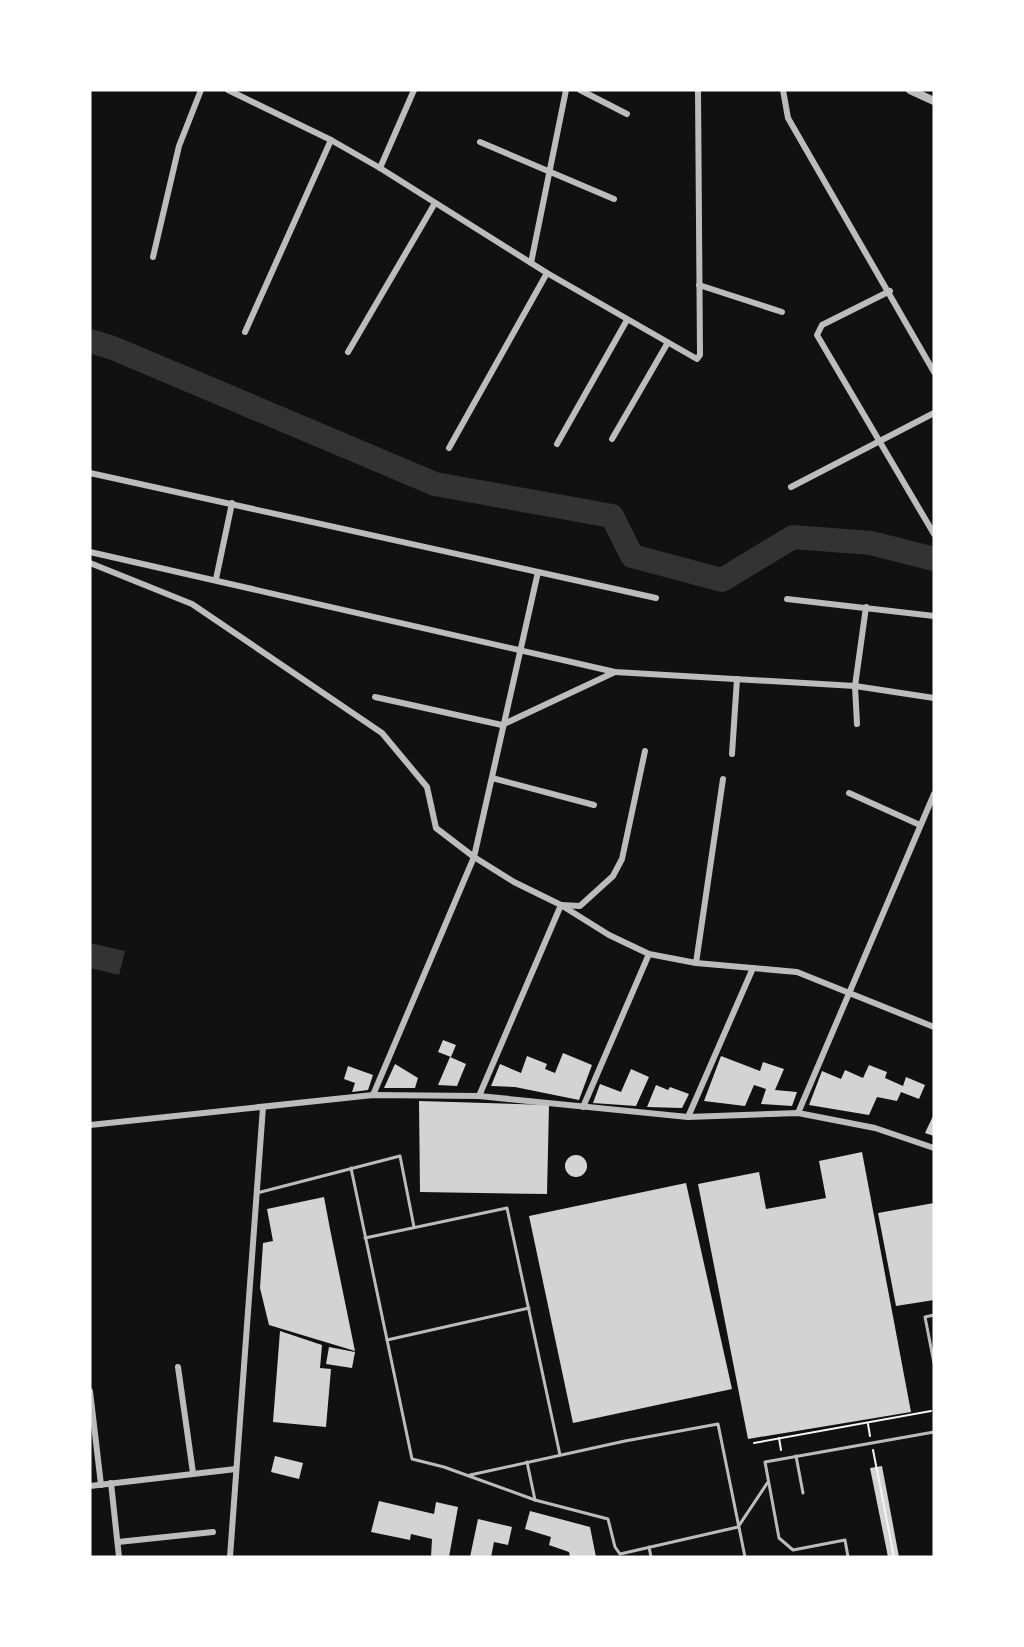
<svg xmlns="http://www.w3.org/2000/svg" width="1024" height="1647" font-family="'Alegreya Sans',sans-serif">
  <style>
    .water { fill: #333 }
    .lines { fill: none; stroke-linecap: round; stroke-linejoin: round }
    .river { stroke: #333; stroke-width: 24 }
    .building { fill: #d3d3d3 }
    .path { stroke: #f5f5f5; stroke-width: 2 }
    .service { stroke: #bcbcbc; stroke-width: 3 }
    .minor { stroke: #bcbcbc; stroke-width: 6 }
    .tertiary { stroke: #bcbcbc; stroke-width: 8 }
  </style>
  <rect width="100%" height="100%" fill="#111"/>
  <polygon class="water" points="90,943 125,951 119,975 90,968"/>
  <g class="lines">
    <polyline class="river" points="90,341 113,348 435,484 612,516 632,556 722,580 793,537 871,543 934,559"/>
  </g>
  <g class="building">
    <polygon points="443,1040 456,1045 451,1057 438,1052"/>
    <polygon points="563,1053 592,1065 579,1100 515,1087 491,1086 500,1064 521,1073 527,1056 547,1064 545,1069 555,1073"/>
    <polygon points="721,1056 760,1071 763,1062 784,1069 775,1090 797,1092 792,1106 761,1104 766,1089 754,1085 745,1106 704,1101"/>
    <polygon points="450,1057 466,1064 457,1086 438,1085"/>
    <polygon points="395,1064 418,1078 415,1088 384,1088"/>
    <polygon points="869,1065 887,1072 885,1078 903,1086 906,1077 925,1085 919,1099 901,1092 897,1101 877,1097 869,1115 809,1105 822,1071 841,1079 845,1070 863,1078"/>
    <polygon points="348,1066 373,1075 368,1090 352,1092 355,1083 344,1079"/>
    <polygon points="631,1069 649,1077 636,1106 593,1103 600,1084 621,1092"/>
    <polygon points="656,1085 668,1090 670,1087 689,1094 682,1108 647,1107"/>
    <polygon points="419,1101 549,1105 547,1194 420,1192"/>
    <polygon points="934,1114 934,1136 925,1133"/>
    <polygon points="862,1152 911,1412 748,1439 698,1184 759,1172 766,1209 826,1198 819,1161"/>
    <circle cx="576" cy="1166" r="11"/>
    <polygon points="686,1183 732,1389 573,1423 529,1216"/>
    <polygon points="324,1197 330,1229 355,1351 269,1325 260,1288 263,1243 273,1241 267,1209"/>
    <polygon points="934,1203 934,1300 896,1306 878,1213"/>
    <polygon points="280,1331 322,1345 320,1368 331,1369 326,1427 273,1422"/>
    <polygon points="329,1347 355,1352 352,1368 326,1364"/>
    <polygon points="275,1456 303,1463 299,1479 271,1472"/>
    <polygon points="882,1466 899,1557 888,1557 870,1468"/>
    <polygon points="379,1501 434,1514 436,1502 458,1507 449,1557 431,1557 432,1539 411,1534 410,1540 371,1532"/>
    <polygon points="530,1511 590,1527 596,1557 570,1557 569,1552 549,1545 551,1537 525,1529"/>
    <polygon points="478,1519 512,1527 508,1545 494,1542 491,1557 470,1557"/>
  </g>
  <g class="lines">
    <g class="path">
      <polyline points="868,1424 870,1436"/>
      <polyline points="779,1438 781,1450"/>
      <polyline points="754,1443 931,1411"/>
      <polyline points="873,1450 894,1557"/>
    </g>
    <g class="service">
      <polyline points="351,1168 412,1459 444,1467 535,1500 608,1519 615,1547 620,1554 738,1527 768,1482"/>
      <polyline points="257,1193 400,1156 414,1227"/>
      <polyline points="365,1238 507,1208 560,1455"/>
      <polyline points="934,1315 925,1317 934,1363"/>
      <polyline points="387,1340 529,1308"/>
      <polyline points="796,1456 803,1493"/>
      <polyline points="527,1462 535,1500"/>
      <polyline points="470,1475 625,1441 718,1424 745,1557"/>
      <polyline points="649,1547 651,1557"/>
      <polyline points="848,1557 845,1540 793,1550 779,1538 765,1462 934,1432"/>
    </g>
    <g class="minor">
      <polyline points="228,90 331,140 380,168 547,273 697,359 700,355 698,90"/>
      <polyline points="580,90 627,114"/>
      <polyline points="783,90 788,118 934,372"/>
      <polyline points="480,142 614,199"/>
      <polyline points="380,168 414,90"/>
      <polyline points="153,257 179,146 201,90"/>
      <polyline points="531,263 566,90"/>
      <polyline points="699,285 782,312"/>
      <polyline points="890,291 822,325 817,335 934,534"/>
      <polyline points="245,332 331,140"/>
      <polyline points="348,352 435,203"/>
      <polyline points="612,439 667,344"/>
      <polyline points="557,444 627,320"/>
      <polyline points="449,448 547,273"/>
      <polyline points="90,473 656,598"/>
      <polyline points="791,487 934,413"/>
      <polyline points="90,552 615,672 855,686 934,698"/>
      <polyline points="90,563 192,604 382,733 427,787 436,828 474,857 514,882 561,905 609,935 649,954 696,963 797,972 934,1027"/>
      <polyline points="216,579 232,503"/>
      <polyline points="787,599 934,616"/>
      <polyline points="375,697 502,725 615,672"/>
      <polyline points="857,724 855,686 866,607"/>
      <polyline points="732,754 737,679"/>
      <polyline points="492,778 594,805"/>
      <polyline points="849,793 920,825"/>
      <polyline points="696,963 723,779"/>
      <polyline points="373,1095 474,857 538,572"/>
      <polyline points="479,1096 561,905 580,906 613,876 622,859 645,751"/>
      <polyline points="583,1107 649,954"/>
      <polyline points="798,1113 934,794"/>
      <polyline points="688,1117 753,968"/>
      <polyline points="90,1125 373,1095 479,1096 688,1117 798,1113 875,1128 934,1148"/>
      <polyline points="178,1367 193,1473"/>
      <polyline points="90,1391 101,1485"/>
      <polyline points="111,1483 119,1557"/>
      <polyline points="90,1486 236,1469"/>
      <polyline points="118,1542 213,1532"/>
      <polyline points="230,1557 263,1107"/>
    </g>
    <polyline class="tertiary" points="910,90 934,101"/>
  </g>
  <rect width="1024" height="1647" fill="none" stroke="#ffffff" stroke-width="183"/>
</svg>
